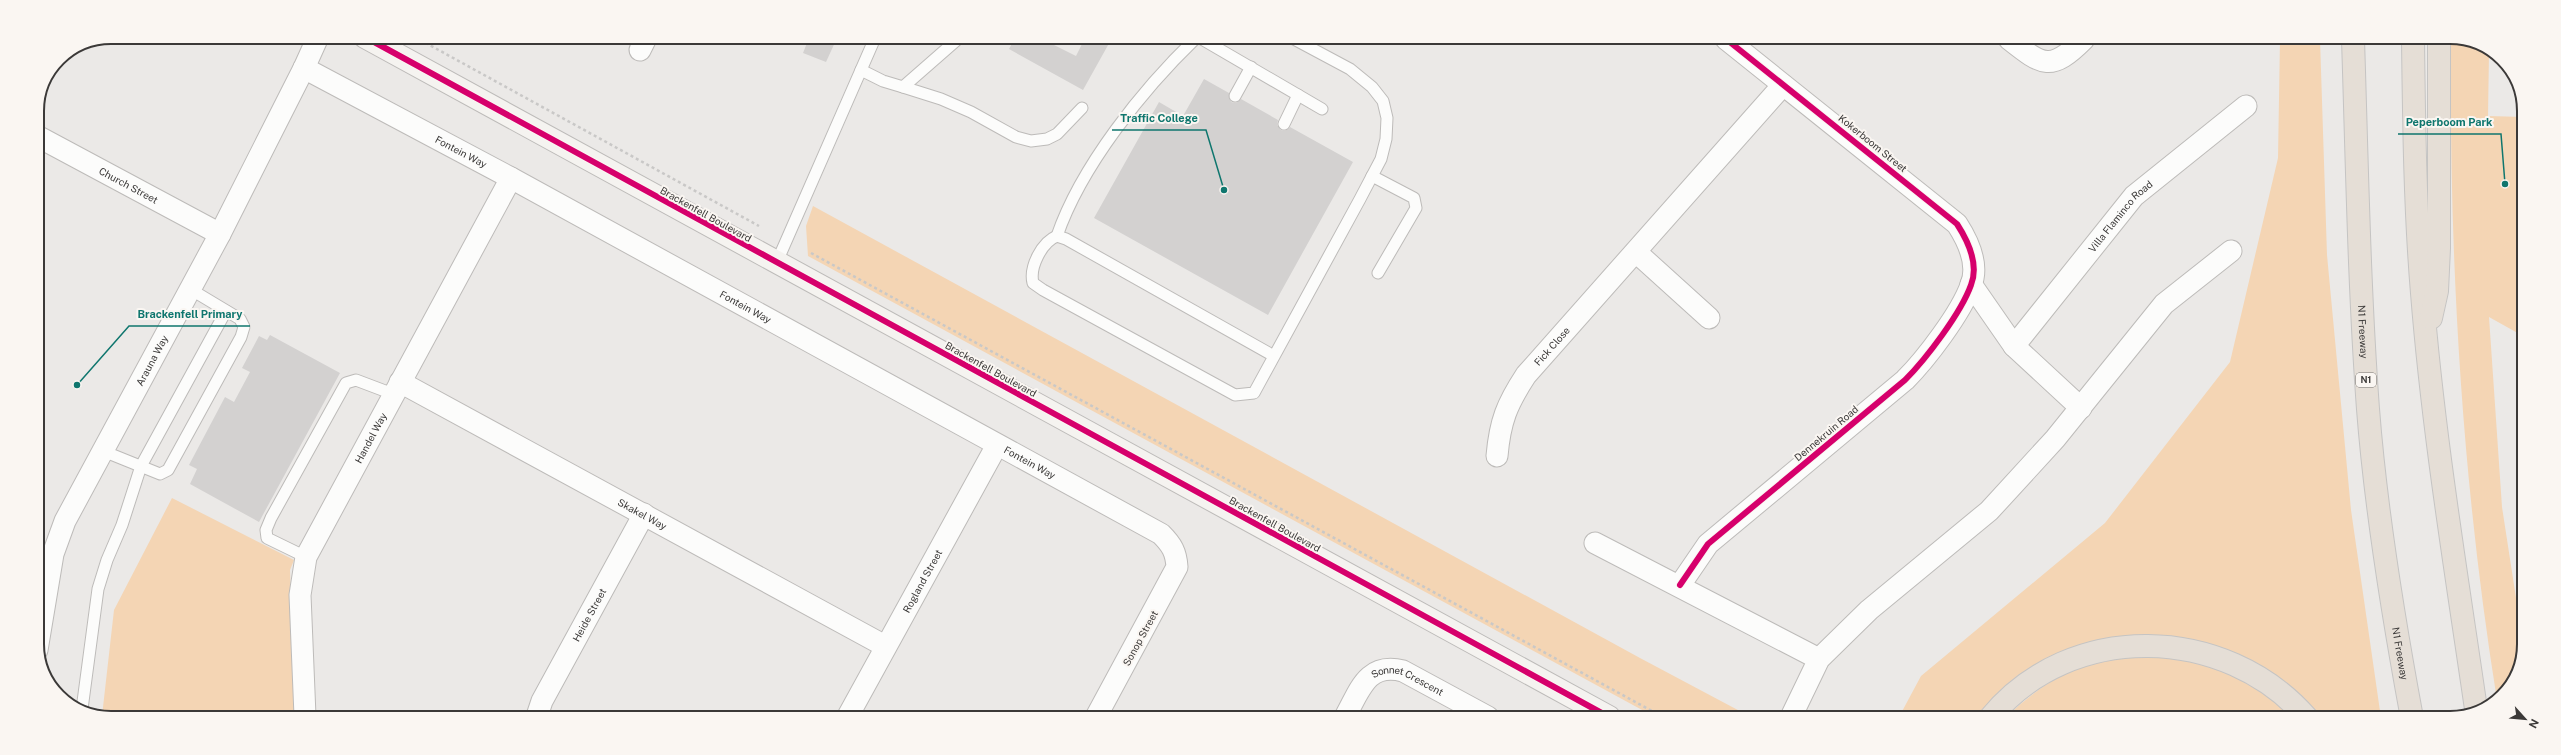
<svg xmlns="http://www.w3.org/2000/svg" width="2561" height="755" font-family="'Public Sans',sans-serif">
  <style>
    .green { fill: #f4d5b4 }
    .building { fill: #d3d1d0 }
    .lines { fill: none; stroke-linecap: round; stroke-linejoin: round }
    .lane-casing { stroke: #bdbbb9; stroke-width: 13 }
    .street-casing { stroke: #bdbbb9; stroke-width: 23 }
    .secondary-casing { stroke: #bdbbb9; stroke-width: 24 }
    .highway-casing { stroke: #c5c4c3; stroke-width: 24 }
    .path { stroke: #c9c8c7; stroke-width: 2.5; stroke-dasharray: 3 3; stroke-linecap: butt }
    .lane { stroke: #fcfcfb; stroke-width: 11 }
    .street { stroke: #fcfcfb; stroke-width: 21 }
    .secondary { stroke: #f5f3f0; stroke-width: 22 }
    .highway { stroke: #e5ded6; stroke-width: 22 }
    .cycleway-casing { stroke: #faf6f2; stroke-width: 8 }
    .cycleway { stroke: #d6006c; stroke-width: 6 }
    .labels { text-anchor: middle; stroke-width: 4; stroke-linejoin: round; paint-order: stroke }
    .shield { fill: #faf6f2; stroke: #747270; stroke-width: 1 }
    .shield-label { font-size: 9px; font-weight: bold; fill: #3b3938 }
    .street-label { font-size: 10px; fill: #3b3938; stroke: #faf6f2 }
    .rim { fill: none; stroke: #3b3938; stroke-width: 2 }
    .leader { fill: none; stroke: #0f766e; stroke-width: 1.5 }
    .callout-dot { fill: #0f766e; stroke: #faf6f2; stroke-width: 1.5 }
    .callout-label { font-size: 11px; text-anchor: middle; font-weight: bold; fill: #0f766e; stroke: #faf6f2; stroke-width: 4; stroke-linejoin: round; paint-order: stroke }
  </style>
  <rect width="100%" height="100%" fill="#ebe9e7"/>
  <g class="green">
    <polygon points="2280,39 2320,39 2327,255 2351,510 2381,718 2317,718 2294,696 2138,636 1982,714 1979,718 1899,717 1921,676 2105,523 2230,362 2278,158"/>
    <path d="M2451 39H2469L2489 52 2488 116 2524 117 2523 336 2489 317 2502 507 2522 637V663L2497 700C2462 483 2449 260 2451 39Z"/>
    <polygon points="813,206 1640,658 1751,717 1655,717 808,256 806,226"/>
    <polygon points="172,498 294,560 290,570 295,716 102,716 114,610"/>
    <path d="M2169 653 2244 677 2297 718H2005C2032 692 2064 669 2101 660 2122 654 2147 655 2169 653Z"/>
  </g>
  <g class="building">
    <polygon points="809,38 837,38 826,62 803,53"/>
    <polygon points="1015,38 1040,38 1076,56 1085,38 1112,38 1083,90 1009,49"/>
    <polygon points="1204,79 1229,93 1231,102 1236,103 1241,99 1278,120 1277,125 1281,130 1285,131 1290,127 1353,162 1268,315 1094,218 1159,102 1183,116"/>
    <polygon points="270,335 340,373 259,522 190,484 197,469 189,465 225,397 234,402 250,372 242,368 259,336 267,340"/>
  </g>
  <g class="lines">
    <g class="lane-casing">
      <g id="lane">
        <polyline points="1200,38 1322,109"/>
        <polyline points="861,70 883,81 903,87 959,38"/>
        <polyline points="903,87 941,99 971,112 1016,137 1031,141 1047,139 1057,134 1082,108"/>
        <polyline points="1235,96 1251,67"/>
        <polyline points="1284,124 1298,95"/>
        <polyline points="1372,176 1414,198 1416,208 1378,273"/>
        <path d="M1057 236C1081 166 1143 89 1196 38"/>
        <polyline points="776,264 875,38"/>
        <path d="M1274 356 1066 239 1057 236C1042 242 1029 267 1033 283L1043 290 1235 395 1254 393 1360 199 1381 159 1386 139 1387 118 1383 101 1372 87 1350 69 1292 38"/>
        <polyline points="103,451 160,474 168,470 241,337 244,327 240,319 190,289"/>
        <polyline points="306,557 267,538 266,530 271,518 346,383 356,380 393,394"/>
        <polyline points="82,709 98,589 107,560 122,525 141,466 226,311"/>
      </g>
    </g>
    <g class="street-casing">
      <g id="street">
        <path d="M2009 39C2043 66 2051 72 2084 39"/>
        <polyline points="640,50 646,38"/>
        <path id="s1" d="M304 68 511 178 1161 534C1172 545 1176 552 1177 567L1096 717"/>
        <path id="s2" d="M37 136 220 234"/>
        <polyline points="1636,252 1709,318"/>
        <polyline points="1971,284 2014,346 2081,408"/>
        <path id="s3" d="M2014 346 2134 196 2246 106"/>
        <path id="s4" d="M400 382 885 646"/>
        <path id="s5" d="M1497 456C1500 421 1507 404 1526 375L1783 85"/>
        <polyline points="1595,543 1819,659"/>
        <path d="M1680 585 1708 544 1905 380C1926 359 1961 313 1971 285 1979 265 1968 241 1957 224L1726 39"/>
        <path id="s6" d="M37 650 53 554 65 521 220 234 304 68 318 37"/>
        <path id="s7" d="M305 716 300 595 306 557 511 178"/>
        <path id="s8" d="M537 716 542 701 644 514"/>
        <path id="s9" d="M848 716 997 445"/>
        <path id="s10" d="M1345 717C1360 690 1367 662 1403 671L1488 717"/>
        <polyline points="1791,717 1819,659 1869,610 1989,511 2055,439 2164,304 2231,251"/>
      </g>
    </g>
    <g class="secondary-casing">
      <polyline id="secondary" points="365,37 1609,717"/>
    </g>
    <g class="highway-casing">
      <g id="highway">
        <path id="s11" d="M2353 39C2357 163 2359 286 2368 409 2376 513 2393 616 2412 718"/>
        <path d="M2413 39C2414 124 2415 209 2422 293 2433 432 2456 571 2476 709"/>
        <polyline points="2431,318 2437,291 2439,248 2439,39"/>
        <path d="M1990 718C2070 620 2225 624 2307 718"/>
      </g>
    </g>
    <g class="path">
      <polyline points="415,37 759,226"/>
      <polyline points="811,253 1663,717"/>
    </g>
    <use href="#lane" class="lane"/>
    <use href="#street" class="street"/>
    <use href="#secondary" class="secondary"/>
    <use href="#highway" class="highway"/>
    <g class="cycleway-casing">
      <g id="cycleway">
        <polyline points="365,37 1609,717"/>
        <path d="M1680 585 1708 544 1905 380C1926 359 1961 313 1971 285 1979 265 1968 241 1957 224L1726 39"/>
      </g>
    </g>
    <use href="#cycleway" class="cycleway"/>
  </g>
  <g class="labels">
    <rect class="shield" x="2356" y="373" width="20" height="14" rx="3"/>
    <g class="shield-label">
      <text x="2366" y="383">N1</text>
    </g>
    <g class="street-label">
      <text transform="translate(1873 143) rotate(39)" y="4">Kokerboom Street</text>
      <text dy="4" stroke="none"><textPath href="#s1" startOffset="178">Fontein Way</textPath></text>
      <text dy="4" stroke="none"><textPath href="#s2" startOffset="104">Church Street</textPath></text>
      <text transform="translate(706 214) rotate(29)" y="4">Brackenfell Boulevard</text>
      <text dy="4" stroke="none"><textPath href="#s3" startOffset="168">Villa Flaminco Road</textPath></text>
      <text dy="4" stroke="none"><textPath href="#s1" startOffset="502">Fontein Way</textPath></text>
      <text dy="4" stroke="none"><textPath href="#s11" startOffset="293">N1 Freeway</textPath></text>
      <text dy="4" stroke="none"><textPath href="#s5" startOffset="126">Fick Close</textPath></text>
      <text dy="4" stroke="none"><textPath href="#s6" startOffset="315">Arauna Way</textPath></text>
      <text transform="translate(991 369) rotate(29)" y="4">Brackenfell Boulevard</text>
      <text transform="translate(1826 433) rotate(-40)" y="4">Dennekruin Road</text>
      <text dy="4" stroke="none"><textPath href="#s7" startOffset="295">Handel Way</textPath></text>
      <text dy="4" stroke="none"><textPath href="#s1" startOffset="826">Fontein Way</textPath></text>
      <text dy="4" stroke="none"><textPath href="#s4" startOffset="276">Skakel Way</textPath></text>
      <text transform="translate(1275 524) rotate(29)" y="4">Brackenfell Boulevard</text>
      <text dy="4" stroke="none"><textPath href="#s9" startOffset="154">Rogland Street</textPath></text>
      <text dy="4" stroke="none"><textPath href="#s8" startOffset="114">Heide Street</textPath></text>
      <text transform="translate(1140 638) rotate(-61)" y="4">Sonop Street</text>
      <text dy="4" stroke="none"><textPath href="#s11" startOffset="617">N1 Freeway</textPath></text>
      <text dy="4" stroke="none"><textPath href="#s10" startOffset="89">Sonnet Crescent</textPath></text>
    </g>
  </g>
  <path d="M0 0H2561V755H0ZM111 44H2450A67 67 0 0 1 2517 111V644A67 67 0 0 1 2450 711H111A67 67 0 0 1 44 644V111A67 67 0 0 1 111 44Z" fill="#faf6f2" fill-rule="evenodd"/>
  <path class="rim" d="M111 44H2450A67 67 0 0 1 2517 111V644A67 67 0 0 1 2450 711H111A67 67 0 0 1 44 644V111A67 67 0 0 1 111 44Z"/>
  <path class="leader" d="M1224 190L1206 130H1112M2505 184L2501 134H2398M77 385L129 326H250"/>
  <g class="callout-dot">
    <circle cx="1224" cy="190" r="4"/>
    <circle cx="2505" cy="184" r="4"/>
    <circle cx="77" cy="385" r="4"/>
  </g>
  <g class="callout-label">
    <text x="1159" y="122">Traffic College</text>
    <text x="2449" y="126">Peperboom Park</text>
    <text x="190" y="318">Brackenfell Primary</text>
  </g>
  <g transform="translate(2525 719) rotate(117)" stroke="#faf6f2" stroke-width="3" paint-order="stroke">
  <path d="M0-3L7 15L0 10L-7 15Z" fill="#3b3938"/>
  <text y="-6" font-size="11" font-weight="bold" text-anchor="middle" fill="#3b3938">N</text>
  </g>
</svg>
